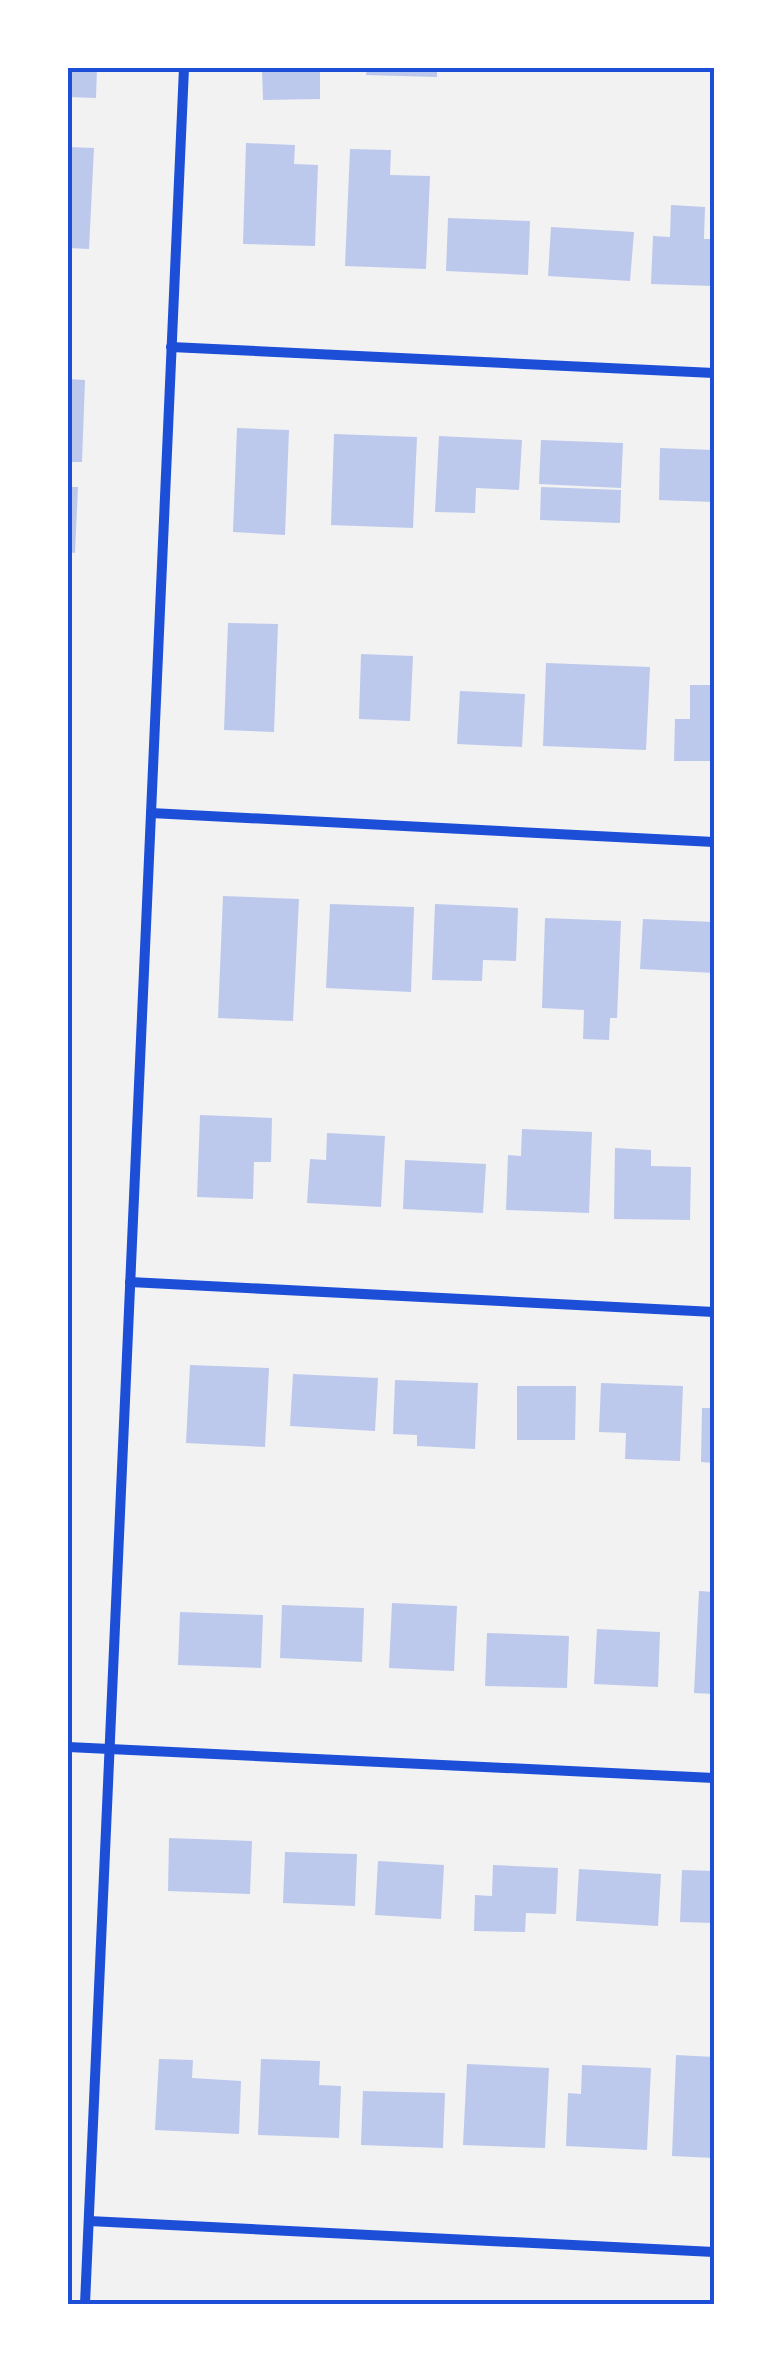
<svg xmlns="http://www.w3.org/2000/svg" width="782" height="2372" font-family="Figtree,sans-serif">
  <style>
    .building { fill: #bdc9ec }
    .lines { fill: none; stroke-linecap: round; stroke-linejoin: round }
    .minor { stroke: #1d4ed8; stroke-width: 10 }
    .neatline { fill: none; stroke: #1d4ed8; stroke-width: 4 }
  </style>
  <rect width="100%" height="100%" fill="#f2f2f2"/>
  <g class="building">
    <polygon points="68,68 97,68 96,98 68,97"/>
    <polygon points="262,68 320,68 320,99 263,100"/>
    <polygon points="367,68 437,68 437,77 366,75"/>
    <polygon points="246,143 295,145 294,164 318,165 315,246 243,244"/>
    <polygon points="68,147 94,148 89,249 68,248"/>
    <polygon points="350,149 391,150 390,175 430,176 426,269 345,266"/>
    <polygon points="671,205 705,207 704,239 714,239 714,286 651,284 653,236 670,237"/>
    <polygon points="448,218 530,221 528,275 446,271"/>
    <polygon points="551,227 634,232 630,281 548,276"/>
    <polygon points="68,379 85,380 82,462 68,462"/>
    <polygon points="237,428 289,430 285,535 233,532"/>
    <polygon points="334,434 417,437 413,528 331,525"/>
    <polygon points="439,436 522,440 519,490 476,488 475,513 435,512"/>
    <polygon points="541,440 623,443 621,488 539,484"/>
    <polygon points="660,448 714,450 714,502 659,500"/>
    <polygon points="68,487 78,487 75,553 68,552"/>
    <polygon points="541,487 621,490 620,523 540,520"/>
    <polygon points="228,623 278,624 274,732 224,730"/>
    <polygon points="361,654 413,656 410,721 359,719"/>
    <polygon points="546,663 650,667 646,750 543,746"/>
    <polygon points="690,685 714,685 714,761 674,761 675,719 690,719"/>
    <polygon points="460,691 525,694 522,747 457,744"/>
    <polygon points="223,896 299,899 293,1021 218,1018"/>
    <polygon points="330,904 414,907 411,992 326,988"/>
    <polygon points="435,904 518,908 516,961 483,960 482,981 432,980"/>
    <polygon points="545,918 621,921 617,1018 610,1018 609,1040 583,1039 584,1010 542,1008"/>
    <polygon points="643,919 714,922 714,973 640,969"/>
    <polygon points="200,1115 272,1118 271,1162 254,1162 253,1199 197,1197"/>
    <polygon points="522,1129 592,1132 589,1213 506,1210 508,1155 521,1156"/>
    <polygon points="327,1133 385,1136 381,1207 307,1203 310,1159 326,1160"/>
    <polygon points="615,1148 651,1150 651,1166 691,1167 690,1220 614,1219"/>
    <polygon points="405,1160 486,1164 483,1213 403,1209"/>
    <polygon points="711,1186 714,1186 714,1220 710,1220"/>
    <polygon points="190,1365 269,1368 265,1447 186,1443"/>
    <polygon points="293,1374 378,1378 375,1431 290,1426"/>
    <polygon points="395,1380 478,1383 475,1449 417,1446 417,1435 393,1434"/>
    <polygon points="601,1383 683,1386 680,1461 625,1459 626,1433 599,1432"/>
    <polygon points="517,1386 576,1386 575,1440 517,1440"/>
    <polygon points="702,1408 714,1408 714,1463 701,1462"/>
    <polygon points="699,1591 714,1592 714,1694 694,1693"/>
    <polygon points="392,1603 457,1606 454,1671 389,1668"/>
    <polygon points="282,1605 364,1608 362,1662 280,1658"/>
    <polygon points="180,1612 263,1615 261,1668 178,1665"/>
    <polygon points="597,1629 660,1632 658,1687 594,1684"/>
    <polygon points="487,1633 569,1636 567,1688 485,1686"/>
    <polygon points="169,1838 252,1841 250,1894 168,1891"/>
    <polygon points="285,1852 357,1854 355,1906 283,1903"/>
    <polygon points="378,1861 444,1865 441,1919 375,1915"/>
    <polygon points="493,1865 558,1868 556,1914 526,1913 525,1932 474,1931 475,1895 492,1896"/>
    <polygon points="579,1869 661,1874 658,1926 576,1921"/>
    <polygon points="682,1870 714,1871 714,1923 680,1922"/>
    <polygon points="676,2055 714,2057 714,2158 672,2156"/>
    <polygon points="159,2059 193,2060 192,2078 241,2081 239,2134 155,2130"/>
    <polygon points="261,2059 320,2061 319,2085 341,2086 339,2138 258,2135"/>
    <polygon points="467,2064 549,2068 545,2148 463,2145"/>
    <polygon points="582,2065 651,2068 647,2150 566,2146 568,2093 581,2094"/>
    <polygon points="363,2091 445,2093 443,2148 361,2145"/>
  </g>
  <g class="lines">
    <g class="minor">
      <polyline points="171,347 714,373"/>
      <polyline points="151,813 714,842"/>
      <polyline points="130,1282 714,1312"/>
      <polyline points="68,1747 714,1778"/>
      <polyline points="89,2221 714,2252"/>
      <polyline points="85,2304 184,68"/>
    </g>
  </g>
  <rect width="782" height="2372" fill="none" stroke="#ffffff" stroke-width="140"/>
  <rect x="70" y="70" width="642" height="2232" class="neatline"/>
</svg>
